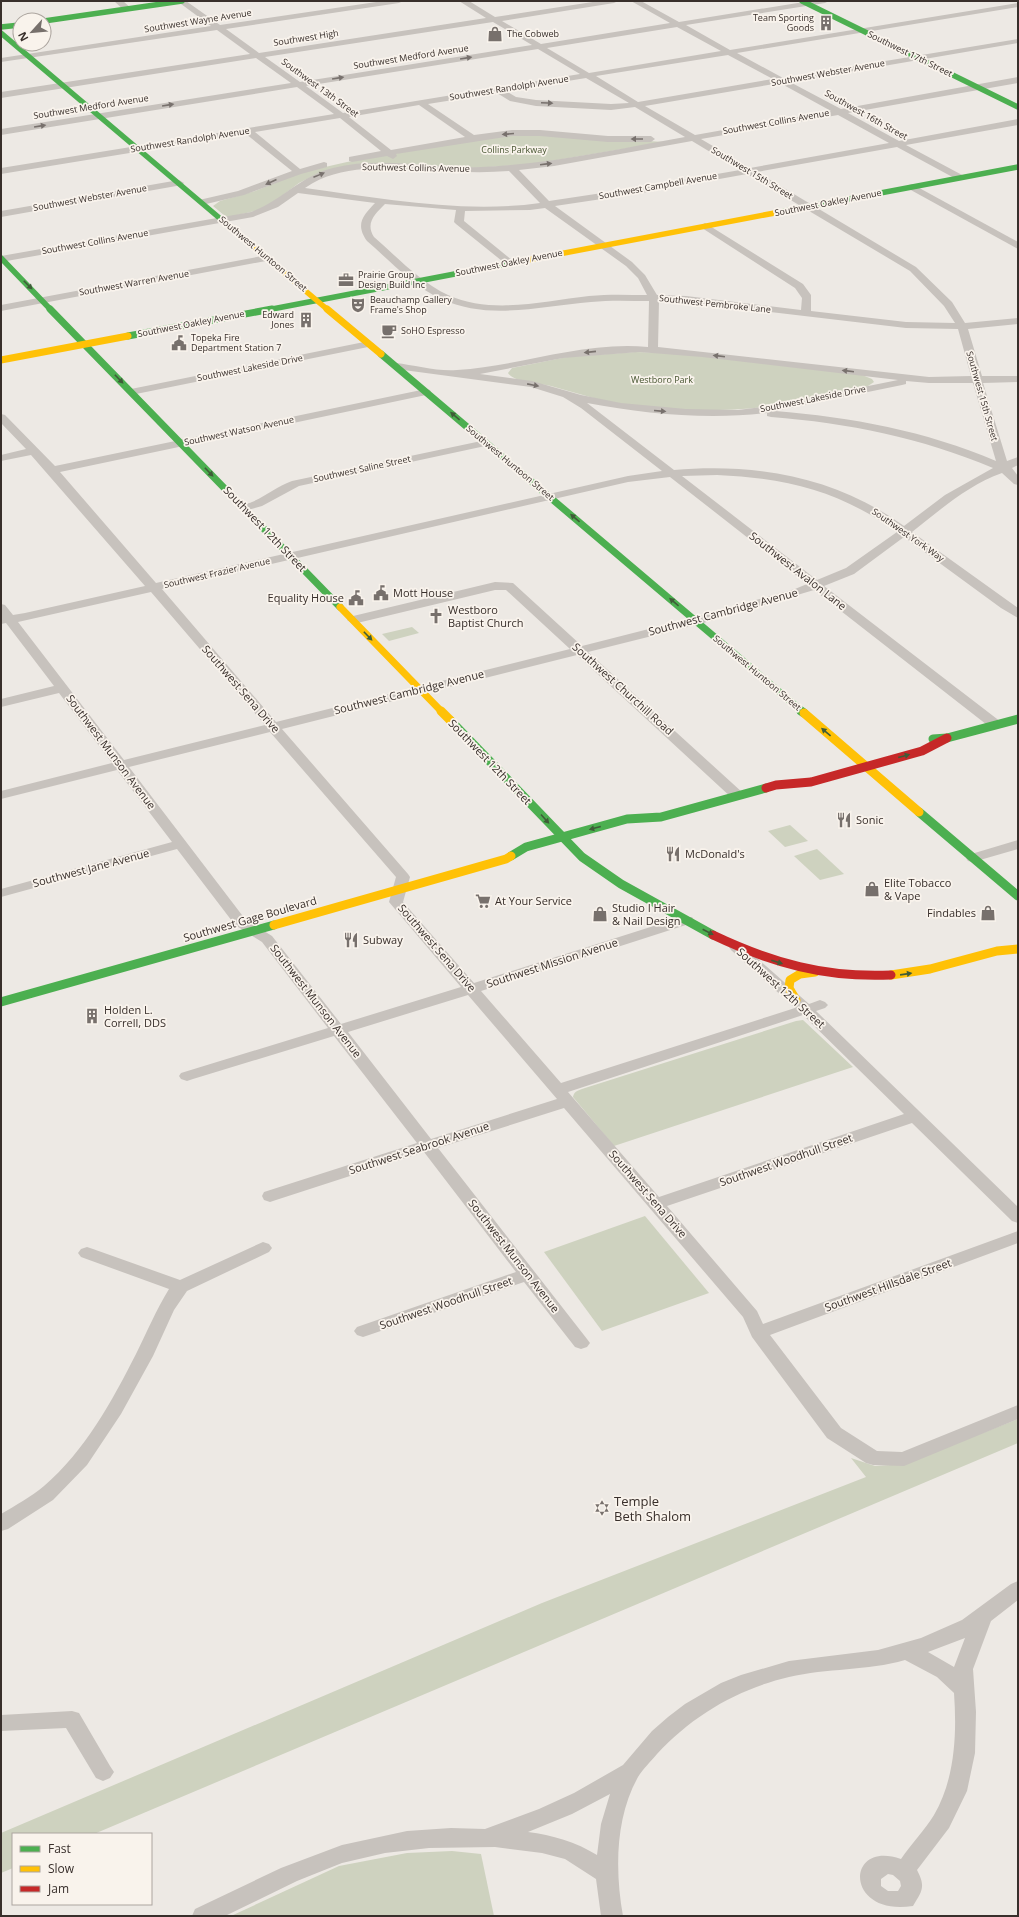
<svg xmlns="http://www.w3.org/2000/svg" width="1019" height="1917" font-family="'Open Sans',sans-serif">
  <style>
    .green { fill: #ced2bf }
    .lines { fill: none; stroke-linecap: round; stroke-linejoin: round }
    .street { fill: #c7c2bd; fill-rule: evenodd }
    .fast-far2 { stroke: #4caf50; stroke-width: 5.5 }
    .fast-far1 { stroke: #4caf50; stroke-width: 7 }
    .fast { stroke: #4caf50; stroke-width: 9 }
    .slow-far2 { stroke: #ffc107; stroke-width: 5.5 }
    .slow-far1 { stroke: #ffc107; stroke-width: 7 }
    .slow { stroke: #ffc107; stroke-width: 9 }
    .jam { stroke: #c62828; stroke-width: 9 }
    .oneway { fill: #78716d }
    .oneway2 { fill: #3f5c38 }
    .labels { text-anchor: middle; stroke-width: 3.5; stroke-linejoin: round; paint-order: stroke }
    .far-poi-label { font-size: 9px; fill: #382f2b; stroke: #f9f3ec; text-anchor: start }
    .far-street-label { font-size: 9px; fill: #382f2b; stroke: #f9f3ec }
    .far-park-label { font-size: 9px; fill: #465430; stroke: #f9f3ec }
    .street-label { font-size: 11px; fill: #382f2b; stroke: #f9f3ec }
    .poi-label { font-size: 11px; fill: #382f2b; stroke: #f9f3ec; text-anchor: start }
    .near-poi-label { font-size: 13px; fill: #382f2b; stroke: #f9f3ec; text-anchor: start }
  </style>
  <rect width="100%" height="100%" fill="#ede9e4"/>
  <g class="green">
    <polygon points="527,134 665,142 533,164 475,168 390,164 317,174 299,183 264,209 229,217 225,216 213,206 220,201 255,191 303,172 347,162 484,138"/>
    <path d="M635 352 674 353 862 375 872 379 874 382 868 386C833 393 799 402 764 407 710 413 650 411 597 399 582 395 566 390 551 386 540 383 513 382 508 373L512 368 567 357Z"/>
    <polygon points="412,627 419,633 389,641 382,634"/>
    <polygon points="790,825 808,841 785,847 768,831"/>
    <polygon points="817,849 844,874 820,880 794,856"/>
    <path d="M803 1020 853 1067 614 1146 573 1097C574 1091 579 1090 585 1088L796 1021Z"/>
    <polygon points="645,1216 709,1293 602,1331 544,1252"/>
    <polygon points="1018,1419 1018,1443 94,1834 13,1834 13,1868 1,1873 1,1833 542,1603 866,1477 851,1458 875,1466 904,1464"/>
    <polygon points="452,1851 481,1854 494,1916 231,1916 339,1866 407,1853"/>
  </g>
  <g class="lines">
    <g class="street">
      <polygon points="114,1 123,1 132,9 125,11"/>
      <path d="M177 1H186L220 25 383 1H403L399 3 226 29 259 53 486 18 459 1H469L495 17 599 1H618L614 3 502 21 541 44 670 23 631 1H641L679 22 810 1H829L825 3 686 25 730 50 1018 3V7L737 53 783 78 1018 39V43L790 82 841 109 1018 77V83L848 113 899 141 1018 119V125L906 145 964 176V180H958L897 147 757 172 916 267 952 302 965 323 1018 318V324L968 329 982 376H1018V382L983 383 1007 461 1018 457V465L1012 468 1018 476V485L1014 484 1002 473C968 485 940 510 912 532L1018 608V618L1001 608 904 537 854 574 824 586 1001 722 1003 725 1001 728H991L814 590 700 624 588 652 743 793 745 796 743 799H733L577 655 282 729 408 874 410 877 403 902 474 983 682 917H692L694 920 692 923 481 991 561 1083 795 1008 731 950 729 947 731 944H741L809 1004 820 1000 825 1002 828 1005 825 1008 816 1011 1018 1207V1223L1012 1221 912 1123 667 1206 757 1311 763 1324 1018 1231V1243L770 1335 841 1428 877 1451 902 1452 1018 1405V1419L904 1466 873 1465 866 1463 827 1438 752 1337 743 1317 564 1108 438 1148 587 1339 590 1343 587 1347 581 1349 575 1347 524 1282 369 1335 363 1337 357 1335 354 1331 357 1327 516 1272 424 1152 276 1200 270 1202 264 1200 262 1196 264 1192 417 1143 334 1036 193 1079 187 1081 181 1079 179 1076 181 1073 328 1028 262 942 235 925 177 849 1 897V889L172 842 117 770 1 799V791L112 763 59 693 1 707V699L54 686 6 623 1 624V604L5 605 13 615 25 613 145 586 31 455 1 461V455L26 449 1 423V414L5 415 55 466 426 389 430 390 431 392 426 395 60 472 156 583 628 476 662 471 581 408 563 397 531 387 396 369 391 366 396 363C414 365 439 372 457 370 521 366 583 341 648 347L649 301C630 301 610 300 591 302 540 306 490 321 441 299 413 286 390 261 367 241 355 224 363 216 375 203L298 193 278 207 253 217 1 262V256L251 212C281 201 302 175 333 168 382 156 432 169 481 167 550 164 618 149 685 137L635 107 611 110 536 106 510 101 497 93 428 104 474 135 512 130H540L608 136H651L655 139 651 142H608L540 136H512L396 154 397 156 393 159 387 156 352 162 349 161V157L381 151 340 118 255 132 300 169 324 162 327 163V167L301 174 244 195 202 205 197 202 199 200 238 191 292 171 246 134 1 174V168L334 114 297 87 1 135V129L291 83 256 58 1 98V92L250 54 217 30 1 62V58L211 26ZM493 22 532 45 300 82 265 57ZM677 27 721 51 589 73 547 48ZM538 49 580 74 343 113 306 86ZM728 55 773 79 638 102 596 76ZM586 78 629 103 611 104 536 100 516 97 506 91ZM780 83 831 111 695 135 645 106ZM419 105 465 137 391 150 349 117ZM838 115 889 143 750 168 701 139ZM692 141 740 170 642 187 549 201 519 170 554 166ZM365 169C413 167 461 175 509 171L540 203C462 214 381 198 305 188 324 175 342 171 365 169ZM747 174 910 271 944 306 955 323 906 322 811 311V295L803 284 705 223 700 226 702 228 795 288 802 298 801 310 686 296 657 295 645 275 632 262 555 206 642 193ZM385 204 456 210 454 222 456 224 507 265H513L515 263 513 261 464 221 465 211 530 210 545 208 626 266 638 278 647 295C628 295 609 294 589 296 543 301 493 315 448 295 420 282 397 257 374 237 365 223 375 214 385 204ZM659 301 686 302 906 328 958 329 971 376 929 377 658 347ZM639 352 702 357 898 380 769 406 738 410 686 409 621 403 581 395 532 381 480 374 563 358ZM906 381 929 383H973L996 461C926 431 851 417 775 411L902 385 906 384ZM587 403C646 414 707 420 767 413V416L771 417C848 423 922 438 993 468L945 495 904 526C836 477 757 463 674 470ZM717 475C786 478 840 491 897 532L846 568 817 580 682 476ZM670 477 807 584 795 589 692 618 582 646 513 583 495 582 349 617 347 620 353 624 495 590H506L570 649 276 722 162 589 628 482ZM151 592 265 725 124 760 18 622ZM270 732 396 877 389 902 461 987 341 1024 272 936 245 919 129 767ZM468 995 557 1099 431 1139 348 1032ZM803 1015 904 1114 659 1197 568 1092Z"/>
      <polygon points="179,180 184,183 182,185 1,217 1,211"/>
      <polygon points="912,184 1018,242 1018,249 909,189 909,185"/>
      <polygon points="268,255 271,256 273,258 271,260 1,311 1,305"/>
      <polygon points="369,341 374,344 373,346 131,395 126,392 131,389"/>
      <path d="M486 440 492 443 490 445 299 486 262 506 244 511 238 508C241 504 248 504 252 502 266 496 278 486 292 481Z"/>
      <polygon points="1018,840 1018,849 973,862 968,861 966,858 968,855"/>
      <path d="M263 1242 269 1244 272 1248 269 1252 187 1291 174 1310 153 1356 121 1414 87 1465 53 1500 8 1529 1 1531V1514C16 1505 31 1497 44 1486 85 1451 112 1401 136 1354 147 1332 156 1310 169 1289L81 1257 78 1253 81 1249 87 1247 93 1249 180 1280Z"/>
      <path d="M1018 1581V1600L991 1621 973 1669 976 1712 975 1753 967 1791 949 1828 917 1870C926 1887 922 1891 913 1906 844 1917 845 1839 901 1859 911 1844 925 1830 934 1815 955 1779 957 1734 954 1693L937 1677 905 1660C867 1671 827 1668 789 1677 738 1689 693 1715 657 1754 651 1761 643 1769 638 1777 615 1818 615 1871 623 1916H601L596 1879 565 1859 542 1853 495 1847 429 1848 385 1853 342 1863 297 1881 225 1916H192L195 1909 281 1868 342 1845 407 1831 451 1828 485 1829 539 1809 574 1793 623 1765 652 1731 668 1717 685 1704 721 1683 741 1675 789 1661 878 1650 921 1638 962 1620 1011 1584ZM965 1638 954 1667 928 1652ZM610 1794 601 1824 597 1855C576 1842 552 1835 528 1832L572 1814ZM888 1874 893 1875 900 1881 901 1886 898 1891H888L881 1886V1879Z"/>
      <polygon points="72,1711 79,1713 110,1766 114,1772 110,1778 103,1781 96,1778 66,1728 1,1731 1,1715"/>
    </g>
    <g class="fast-far2">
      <polyline points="802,1 1018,107"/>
      <polyline points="44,21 182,1"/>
      <polyline points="1,27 20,25"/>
      <polyline points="1,33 223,221"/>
      <polyline points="780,212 1018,167"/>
      <polyline points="1,258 51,310"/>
      <polyline points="267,310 517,262"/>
    </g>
    <g class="fast-far1">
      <polyline points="50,309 340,607"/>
      <polyline points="128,336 272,309"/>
      <polyline points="381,354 803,712"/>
    </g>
    <g class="fast">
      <polyline points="801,711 804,713"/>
      <polyline points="451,721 582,857 621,884 713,935"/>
      <polyline points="933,739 947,738 1018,719"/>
      <polyline points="919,812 1018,896"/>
      <polyline points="511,856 526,847 627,819 661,817 766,788"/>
      <polyline points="1,1002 274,925"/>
    </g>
    <g class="slow-far2">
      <polyline points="223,221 328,310"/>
      <polyline points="517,262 780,212"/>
    </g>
    <g class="slow-far1">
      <polyline points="327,309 381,354"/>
      <polyline points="1,360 128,336"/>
      <polyline points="340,607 442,712"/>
    </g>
    <g class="slow">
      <polyline points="441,711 451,721"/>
      <polyline points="804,713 919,812"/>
      <polyline points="274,925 506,859 511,856"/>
      <polyline points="891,975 930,969 997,951 1018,949"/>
      <polyline points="796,1000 789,988 790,980 800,974 815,972"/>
    </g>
    <g class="jam">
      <polyline points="766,788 776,785 811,782 922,751 947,738"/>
      <path d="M713 935C772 963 825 978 891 975"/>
    </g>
  </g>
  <defs><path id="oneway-solid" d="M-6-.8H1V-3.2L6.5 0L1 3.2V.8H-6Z"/></defs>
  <g class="oneway">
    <use href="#oneway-solid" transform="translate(466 58) rotate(-9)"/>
    <use href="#oneway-solid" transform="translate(338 78) rotate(-9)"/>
    <use href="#oneway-solid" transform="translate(547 103) rotate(3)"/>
    <use href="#oneway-solid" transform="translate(168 105) rotate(-9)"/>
    <use href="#oneway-solid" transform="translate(40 126) rotate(-9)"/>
    <use href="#oneway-solid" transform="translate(508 134) rotate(175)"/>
    <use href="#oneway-solid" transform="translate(637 139) rotate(180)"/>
    <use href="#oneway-solid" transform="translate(546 164) rotate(-7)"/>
    <use href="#oneway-solid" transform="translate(319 175) rotate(-22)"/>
    <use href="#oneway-solid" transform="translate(271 182) rotate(156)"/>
    <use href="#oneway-solid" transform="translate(590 352) rotate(174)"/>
    <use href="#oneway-solid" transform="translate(719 356) rotate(-173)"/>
    <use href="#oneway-solid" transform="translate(848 371) rotate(-173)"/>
    <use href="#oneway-solid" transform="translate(533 385) rotate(11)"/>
    <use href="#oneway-solid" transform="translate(660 411) rotate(5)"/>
  </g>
  <g class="oneway2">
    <use href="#oneway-solid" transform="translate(28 285) rotate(45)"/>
    <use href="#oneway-solid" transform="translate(119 379) rotate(46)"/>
    <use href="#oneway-solid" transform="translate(455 416) rotate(-140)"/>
    <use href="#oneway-solid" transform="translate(209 472) rotate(46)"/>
    <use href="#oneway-solid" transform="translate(575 518) rotate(-140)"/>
    <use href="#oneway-solid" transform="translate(674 602) rotate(-140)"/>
    <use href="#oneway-solid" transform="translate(368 636) rotate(46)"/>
    <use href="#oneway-solid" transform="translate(826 732) rotate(-140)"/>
    <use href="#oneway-solid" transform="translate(904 756) rotate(-15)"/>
    <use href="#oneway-solid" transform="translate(545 819) rotate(48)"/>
    <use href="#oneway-solid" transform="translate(595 828) rotate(165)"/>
    <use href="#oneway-solid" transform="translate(708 932) rotate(27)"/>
    <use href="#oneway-solid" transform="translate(777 962) rotate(18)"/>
    <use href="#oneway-solid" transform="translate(906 974) rotate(-8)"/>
  </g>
  <defs>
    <g id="building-bare" transform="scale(1.2)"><path d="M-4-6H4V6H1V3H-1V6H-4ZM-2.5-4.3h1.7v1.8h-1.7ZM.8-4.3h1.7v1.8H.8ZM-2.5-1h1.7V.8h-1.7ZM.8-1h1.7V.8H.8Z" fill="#77706c" stroke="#f9f3ec" stroke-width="2.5" paint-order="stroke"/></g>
    <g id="shop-bare" transform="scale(1.2)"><path d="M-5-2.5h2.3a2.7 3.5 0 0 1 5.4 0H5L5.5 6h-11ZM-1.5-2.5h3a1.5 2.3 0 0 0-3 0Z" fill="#77706c" stroke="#f9f3ec" stroke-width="2.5" paint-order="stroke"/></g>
    <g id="office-bare" transform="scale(1.2)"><path d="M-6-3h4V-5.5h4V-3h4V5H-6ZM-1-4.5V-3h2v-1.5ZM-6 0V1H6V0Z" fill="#77706c" stroke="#f9f3ec" stroke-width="2.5" paint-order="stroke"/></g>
    <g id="theatre-bare" transform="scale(1.2)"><path d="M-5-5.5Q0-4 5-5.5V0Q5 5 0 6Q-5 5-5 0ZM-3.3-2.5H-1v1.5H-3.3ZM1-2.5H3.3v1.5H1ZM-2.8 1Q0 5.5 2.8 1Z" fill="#77706c" stroke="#f9f3ec" stroke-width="2.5" paint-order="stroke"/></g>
    <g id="cafe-bare" transform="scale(1.2)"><path d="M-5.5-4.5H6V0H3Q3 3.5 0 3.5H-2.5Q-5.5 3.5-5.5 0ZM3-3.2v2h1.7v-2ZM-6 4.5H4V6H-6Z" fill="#77706c" stroke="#f9f3ec" stroke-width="2.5" paint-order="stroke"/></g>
    <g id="civic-bare" transform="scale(1.2)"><path d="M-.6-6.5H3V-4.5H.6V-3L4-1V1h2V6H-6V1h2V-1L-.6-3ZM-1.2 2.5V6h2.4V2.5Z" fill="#77706c" stroke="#f9f3ec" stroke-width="2.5" paint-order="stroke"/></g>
    <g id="church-bare" transform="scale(1.2)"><path d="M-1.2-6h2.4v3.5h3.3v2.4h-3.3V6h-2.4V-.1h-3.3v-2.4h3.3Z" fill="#77706c" stroke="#f9f3ec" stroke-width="2.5" paint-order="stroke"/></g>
    <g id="restaurant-bare" transform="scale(1.2)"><path d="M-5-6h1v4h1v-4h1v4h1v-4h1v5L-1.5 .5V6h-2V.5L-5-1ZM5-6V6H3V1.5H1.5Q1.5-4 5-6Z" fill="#77706c" stroke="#f9f3ec" stroke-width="2.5" paint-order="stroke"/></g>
    <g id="supermarket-bare" transform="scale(1.2)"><path d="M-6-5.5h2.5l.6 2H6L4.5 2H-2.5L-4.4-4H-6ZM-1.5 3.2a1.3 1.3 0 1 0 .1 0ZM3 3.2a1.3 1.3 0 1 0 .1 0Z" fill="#77706c" stroke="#f9f3ec" stroke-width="2.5" paint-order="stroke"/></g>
    <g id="synagogue-bare" transform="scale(1.2)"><path d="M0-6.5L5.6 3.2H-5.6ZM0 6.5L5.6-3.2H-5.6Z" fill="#77706c" stroke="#f9f3ec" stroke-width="2.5" paint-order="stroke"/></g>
  </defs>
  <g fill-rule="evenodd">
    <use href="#building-bare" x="826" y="23"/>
    <use href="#shop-bare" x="495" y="34"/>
    <use href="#office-bare" x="346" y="280"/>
    <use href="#theatre-bare" x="358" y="305"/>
    <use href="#building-bare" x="306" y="320"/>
    <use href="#cafe-bare" x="389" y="331"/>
    <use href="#civic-bare" x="179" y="343"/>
    <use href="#civic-bare" x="381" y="593"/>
    <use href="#civic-bare" x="356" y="598"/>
    <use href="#church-bare" x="436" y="616"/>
    <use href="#restaurant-bare" x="844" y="820"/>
    <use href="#restaurant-bare" x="673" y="854"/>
    <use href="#shop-bare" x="872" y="889"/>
    <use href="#supermarket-bare" x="483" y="901"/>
    <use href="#shop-bare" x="988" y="913"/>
    <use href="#shop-bare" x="600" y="914"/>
    <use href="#restaurant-bare" x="351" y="940"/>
    <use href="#building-bare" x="92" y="1016"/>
    <use href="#synagogue-bare" x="602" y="1508"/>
  </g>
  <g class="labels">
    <g class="far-poi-label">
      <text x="814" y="21" text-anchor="end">Team Sporting<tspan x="814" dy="10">Goods</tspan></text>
      <text x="507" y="37">The Cobweb</text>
      <text x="358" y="278">Prairie Group<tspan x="358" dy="10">Design Build Inc</tspan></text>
      <text x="370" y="303">Beauchamp Gallery<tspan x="370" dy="10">Frame's Shop</tspan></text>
      <text x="294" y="318" text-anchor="end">Edward<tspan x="294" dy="10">Jones</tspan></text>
      <text x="401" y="334">SoHO Espresso</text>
      <text x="191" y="341">Topeka Fire<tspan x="191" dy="10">Department Station 7</tspan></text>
    </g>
    <g class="far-street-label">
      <text transform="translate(198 21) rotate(-9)" y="3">Southwest Wayne Avenue</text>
      <text transform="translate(306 38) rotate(-9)" y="3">Southwest High</text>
      <text transform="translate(910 54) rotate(26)" y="3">Southwest 17th Street</text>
      <text transform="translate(411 57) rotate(-9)" y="3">Southwest Medford Avenue</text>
      <text transform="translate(828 73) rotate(-10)" y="3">Southwest Webster Avenue</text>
      <text transform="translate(320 88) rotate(36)" y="3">Southwest 13th Street</text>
      <text transform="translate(509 88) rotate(-9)" y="3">Southwest Randolph Avenue</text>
      <text transform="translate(91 107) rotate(-9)" y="3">Southwest Medford Avenue</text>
      <text transform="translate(866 115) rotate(29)" y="3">Southwest 16th Street</text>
      <text transform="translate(776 122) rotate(-10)" y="3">Southwest Collins Avenue</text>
      <text transform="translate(190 140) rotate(-9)" y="3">Southwest Randolph Avenue</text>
      <text transform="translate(416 168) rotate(1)" y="3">Southwest Collins Avenue</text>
      <text transform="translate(752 173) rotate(31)" y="3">Southwest 15th Street</text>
      <text transform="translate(658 186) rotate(-10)" y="3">Southwest Campbell Avenue</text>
      <text transform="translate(90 198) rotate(-10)" y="3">Southwest Webster Avenue</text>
      <text transform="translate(828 203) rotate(-11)" y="3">Southwest Oakley Avenue</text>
      <text transform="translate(95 242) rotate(-10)" y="3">Southwest Collins Avenue</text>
      <text transform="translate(263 254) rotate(40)" y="3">Southwest Huntoon Street</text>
      <text transform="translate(509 263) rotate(-11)" y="3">Southwest Oakley Avenue</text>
      <text transform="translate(134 283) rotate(-10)" y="3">Southwest Warren Avenue</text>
      <text transform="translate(715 304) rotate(6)" y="3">Southwest Pembroke Lane</text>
      <text transform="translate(191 324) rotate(-11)" y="3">Southwest Oakley Avenue</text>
      <text transform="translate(250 368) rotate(-11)" y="3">Southwest Lakeside Drive</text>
      <text transform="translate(982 396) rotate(74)" y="3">Southwest 15th Street</text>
      <text transform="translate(813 399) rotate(-11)" y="3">Southwest Lakeside Drive</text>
      <text transform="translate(239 431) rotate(-12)" y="3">Southwest Watson Avenue</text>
      <text transform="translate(510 463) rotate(40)" y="3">Southwest Huntoon Street</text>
      <text transform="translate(362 469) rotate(-12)" y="3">Southwest Saline Street</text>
      <text transform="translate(908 535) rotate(35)" y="3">Southwest York Way</text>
      <text transform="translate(217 573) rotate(-13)" y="3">Southwest Frazier Avenue</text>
      <text transform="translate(757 673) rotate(40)" y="3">Southwest Huntoon Street</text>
    </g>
    <g class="far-park-label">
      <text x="514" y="153">Collins Parkway</text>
      <text x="662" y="383">Westboro Park</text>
    </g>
    <g class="street-label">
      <text transform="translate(265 529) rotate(46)" y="4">Southwest 12th Street</text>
      <text transform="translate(798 571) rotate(38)" y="4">Southwest Avalon Lane</text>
      <text transform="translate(723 612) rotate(-15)" y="4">Southwest Cambridge Avenue</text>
      <text transform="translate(241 689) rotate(49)" y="4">Southwest Sena Drive</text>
      <text transform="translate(623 689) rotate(42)" y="4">Southwest Churchill Road</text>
      <text transform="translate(409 692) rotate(-14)" y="4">Southwest Cambridge Avenue</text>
      <text transform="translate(111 752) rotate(53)" y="4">Southwest Munson Avenue</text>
      <text transform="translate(490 762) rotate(46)" y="4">Southwest 12th Street</text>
      <text transform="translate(91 868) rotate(-15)" y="4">Southwest Jane Avenue</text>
      <text transform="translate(250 919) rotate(-16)" y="4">Southwest Gage Boulevard</text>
      <text transform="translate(437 948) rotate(49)" y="4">Southwest Sena Drive</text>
      <text transform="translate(552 963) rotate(-18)" y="4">Southwest Mission Avenue</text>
      <text transform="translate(781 988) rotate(42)" y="4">Southwest 12th Street</text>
      <text transform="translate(316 1001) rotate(52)" y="4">Southwest Munson Avenue</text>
      <text transform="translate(419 1148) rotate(-18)" y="4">Southwest Seabrook Avenue</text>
      <text transform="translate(786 1160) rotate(-19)" y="4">Southwest Woodhull Street</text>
      <text transform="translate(648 1194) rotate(49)" y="4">Southwest Sena Drive</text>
      <text transform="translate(514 1256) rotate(52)" y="4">Southwest Munson Avenue</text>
      <text transform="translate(888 1285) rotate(-20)" y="4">Southwest Hillsdale Street</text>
      <text transform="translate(446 1303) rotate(-19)" y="4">Southwest Woodhull Street</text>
    </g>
    <g class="poi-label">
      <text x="393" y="597">Mott House</text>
      <text x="344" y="602" text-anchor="end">Equality House</text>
      <text x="448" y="614">Westboro<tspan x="448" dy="13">Baptist Church</tspan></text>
      <text x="856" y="824">Sonic</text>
      <text x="685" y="858">McDonald's</text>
      <text x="884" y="887">Elite Tobacco<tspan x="884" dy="13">&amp; Vape</tspan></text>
      <text x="495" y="905">At Your Service</text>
      <text x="612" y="912">Studio I Hair<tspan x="612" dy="13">&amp; Nail Design</tspan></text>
      <text x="976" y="917" text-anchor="end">Findables</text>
      <text x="363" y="944">Subway</text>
      <text x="104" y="1014">Holden L.<tspan x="104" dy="13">Correll, DDS</tspan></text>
    </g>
    <g class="near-poi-label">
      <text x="614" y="1506">Temple<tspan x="614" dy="15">Beth Shalom</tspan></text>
    </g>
  </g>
  <rect width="1019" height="1917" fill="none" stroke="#382f2b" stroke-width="4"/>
  <rect x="12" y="1833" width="140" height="72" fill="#f9f3ec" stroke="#aca59f"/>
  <rect x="20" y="1846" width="20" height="6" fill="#4caf50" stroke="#aca59f"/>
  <text x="48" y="1853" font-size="12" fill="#382f2b">Fast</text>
  <rect x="20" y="1866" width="20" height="6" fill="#ffc107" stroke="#aca59f"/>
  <text x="48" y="1873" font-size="12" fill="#382f2b">Slow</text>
  <rect x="20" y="1886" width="20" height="6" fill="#c62828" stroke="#aca59f"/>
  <text x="48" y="1893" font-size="12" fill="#382f2b">Jam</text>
  <g transform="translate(32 32) rotate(243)"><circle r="19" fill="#f9f3ec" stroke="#aca59f"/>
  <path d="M0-3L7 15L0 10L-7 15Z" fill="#77706c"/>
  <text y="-6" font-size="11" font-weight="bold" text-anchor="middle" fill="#382f2b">N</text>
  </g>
</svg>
